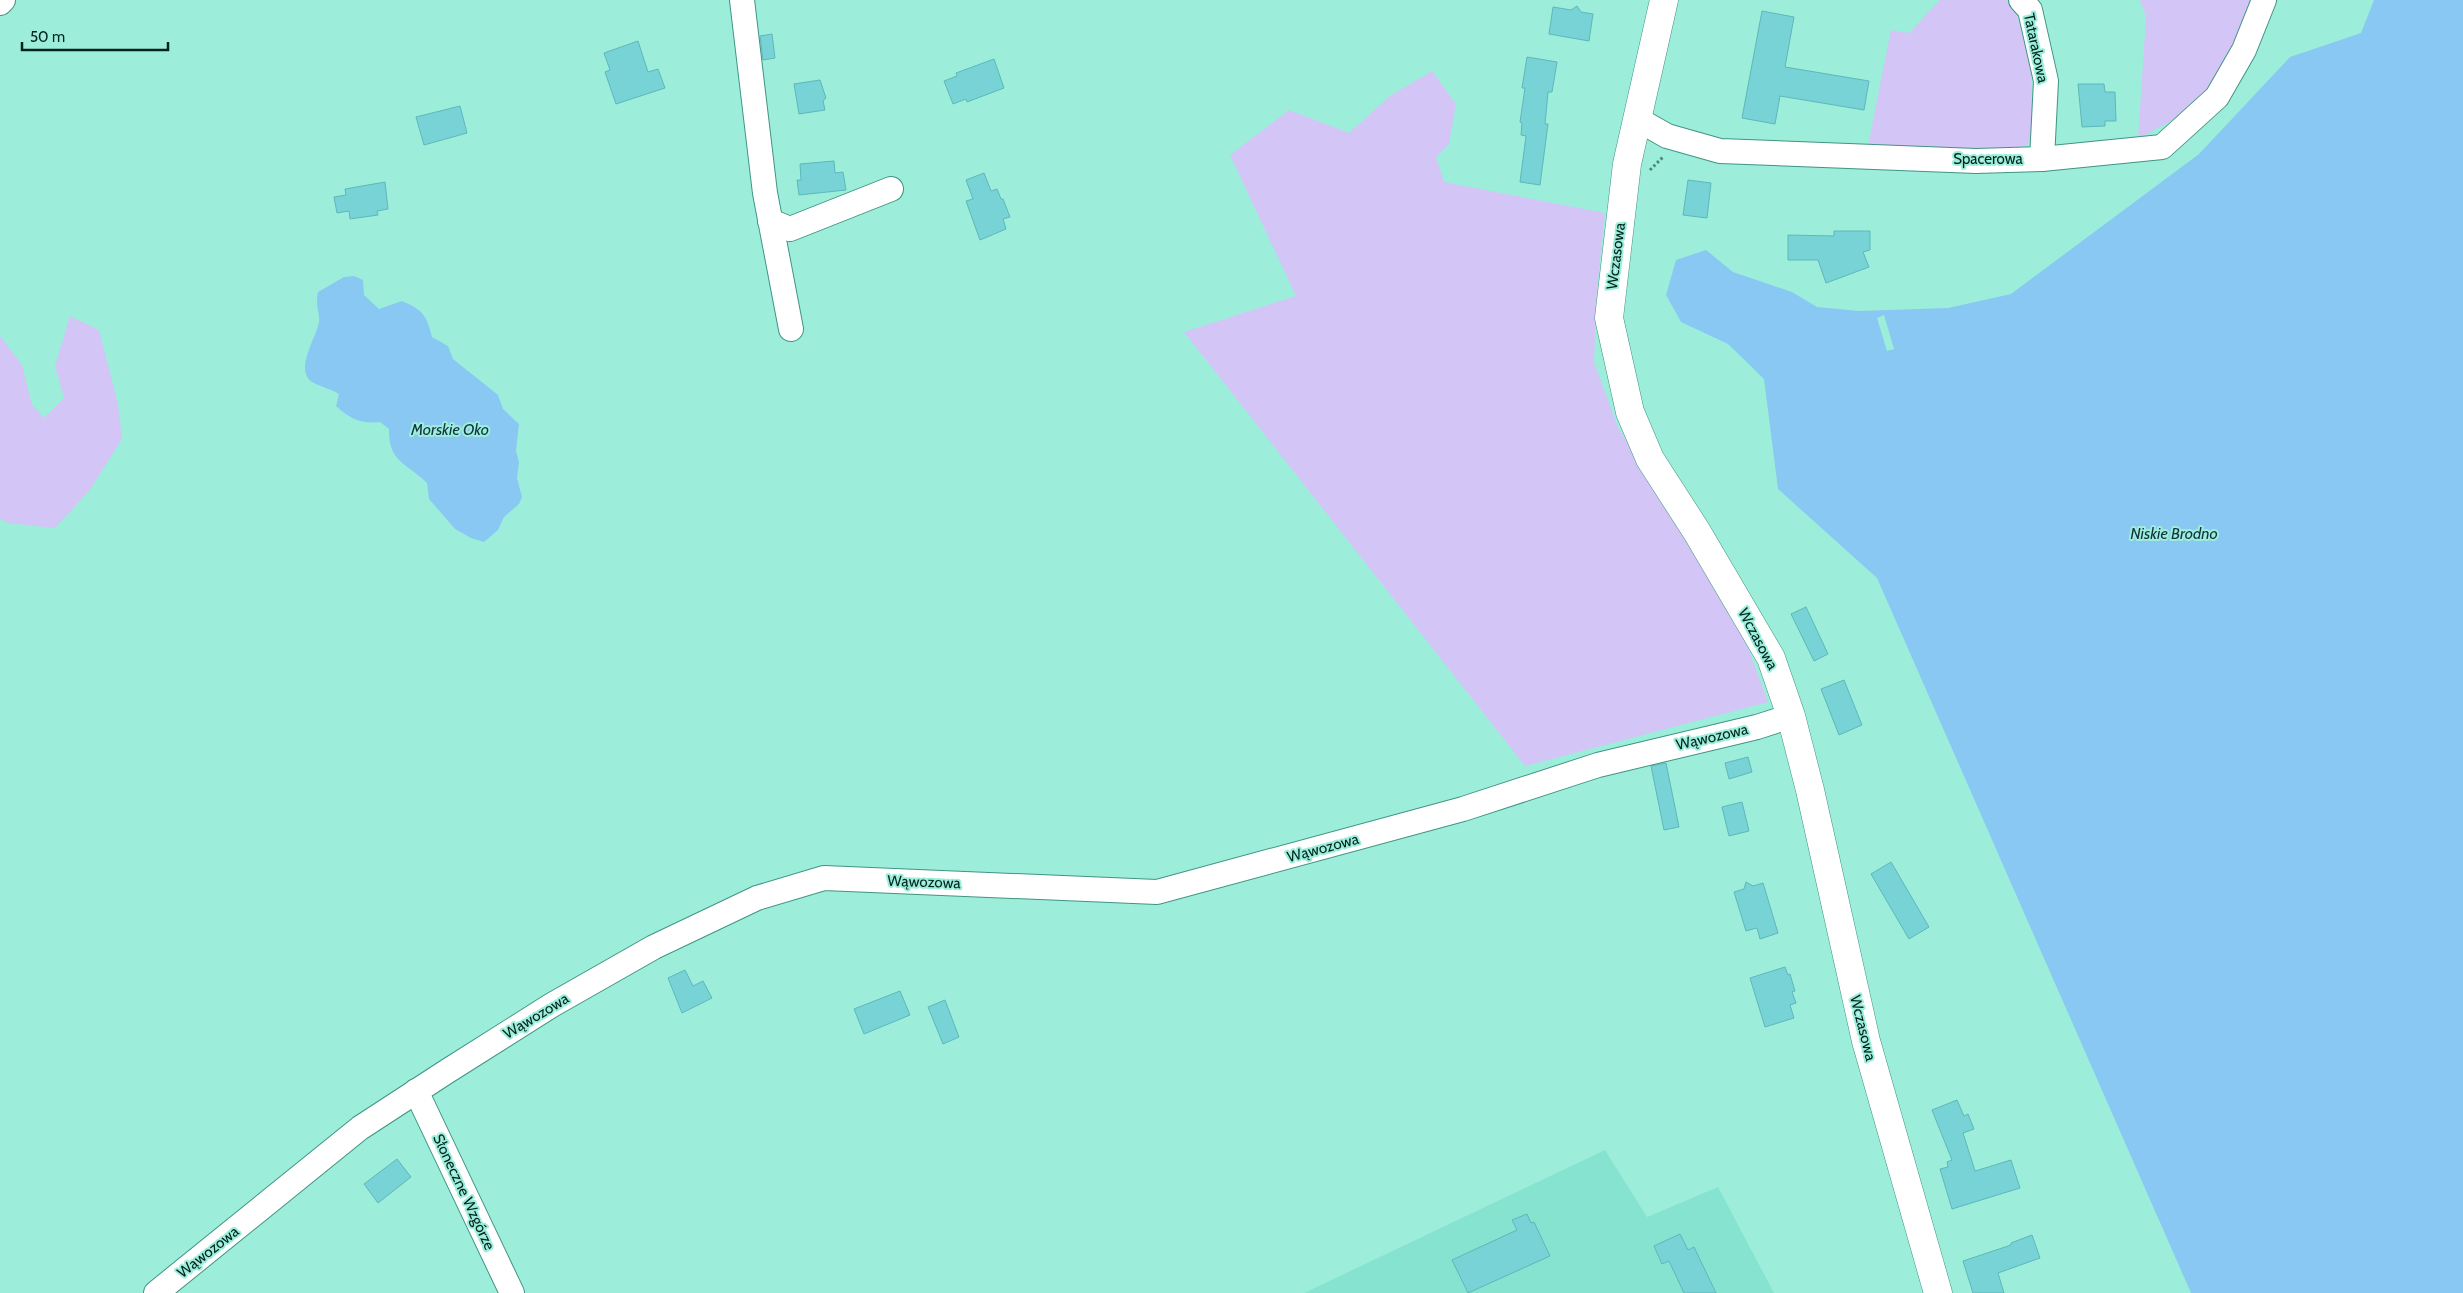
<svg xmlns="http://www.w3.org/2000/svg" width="2463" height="1293" font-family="Cabin,sans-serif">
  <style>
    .built { fill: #86e3cf }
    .green { fill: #d3c5f6 }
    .water { fill: #89c8f2 }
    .pier { fill: #9ceedb }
    .building { fill: #77d3d5; stroke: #5eb7b9 }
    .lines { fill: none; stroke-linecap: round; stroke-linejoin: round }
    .street-casing { stroke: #419483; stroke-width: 26 }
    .secondary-casing { stroke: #419483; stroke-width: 29 }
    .path { stroke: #4c867a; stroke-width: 3; stroke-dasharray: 2.5 2.5; stroke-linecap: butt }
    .street { stroke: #fff; stroke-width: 24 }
    .secondary { stroke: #fff; stroke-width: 28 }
    .labels { text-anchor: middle; stroke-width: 4; stroke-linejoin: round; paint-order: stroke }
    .street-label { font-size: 15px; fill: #00231d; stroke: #9ceedb }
    .water-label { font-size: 16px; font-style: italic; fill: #143142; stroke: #9ceedb }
  </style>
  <rect width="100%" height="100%" fill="#9ceedb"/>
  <polygon class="built" points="1605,1150 1647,1217 1718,1187 1774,1293 1304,1293"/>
  <g class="green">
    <polygon points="1940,0 2006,0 2014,9 2030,47 2033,132 2027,145 2016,150 1868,146 1891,30 1909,33"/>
    <polygon points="2140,0 2253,0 2240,42 2194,108 2138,139 2146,17"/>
    <polygon points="1432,71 1456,104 1449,144 1436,157 1444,182 1605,213 1597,289 1594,362 1618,427 1746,642 1768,702 1525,766 1184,332 1296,296 1230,155 1289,110 1349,133 1390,96"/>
    <polygon points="70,316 99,330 118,404 122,439 89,491 55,528 8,523 0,519 0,336 22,365 32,405 44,418 64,398 55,366"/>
  </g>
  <g class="water">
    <polygon points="2374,0 2463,0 2463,1293 2191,1293 1877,578 1778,489 1764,379 1728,344 1681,322 1666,295 1676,260 1706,250 1733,272 1792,292 1817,307 1859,311 1948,308 2011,294 2199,154 2290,57 2361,33"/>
    <path d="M354 276 363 280 364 295 379 309 402 301C423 310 427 316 432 337L448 346 453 359 498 395 503 409 519 424 516 451 519 462 517 478 522 497 519 504 504 517 498 530 484 542 471 538 455 529 429 499 427 483C407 463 388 462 389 429L380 422C361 424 350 419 336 406L339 394C331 389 322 387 314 383 292 372 317 337 319 322 320 312 315 307 318 292L344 277Z"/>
  </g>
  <polygon class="pier" points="1884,315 1894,349 1887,351 1877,318"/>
  <g class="building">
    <polygon points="1577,6 1581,12 1593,14 1589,41 1549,34 1553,7 1571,10"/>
    <polygon points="1762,11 1794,17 1785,67 1869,81 1864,110 1780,96 1775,124 1742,118"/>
    <polygon points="772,34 775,58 763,60 760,36"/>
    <polygon points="638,41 648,72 658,69 665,88 616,104 605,72 610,70 604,53"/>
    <polygon points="1527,57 1557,62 1552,92 1548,92 1545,124 1548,124 1540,185 1520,182 1526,136 1521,135 1522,123 1520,122 1525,88 1522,88"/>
    <polygon points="994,59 1004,88 967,102 966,99 953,104 944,81 957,76 956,73"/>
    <polygon points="820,80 826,98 823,101 825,110 799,114 794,84"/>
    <polygon points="2078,84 2104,84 2105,92 2115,92 2116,121 2105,121 2105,126 2082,127"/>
    <polygon points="460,106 467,133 424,145 416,117"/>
    <polygon points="834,161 835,173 843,172 846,190 799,195 797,180 801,180 800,164"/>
    <polygon points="984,173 991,191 997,189 1001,199 1003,199 1010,217 1003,219 1006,229 980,240 966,201 973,199 966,180"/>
    <polygon points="1688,180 1711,183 1707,218 1683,215"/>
    <polygon points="385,182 388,209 377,211 378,215 350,219 349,211 337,213 334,197 346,195 345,189"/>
    <polygon points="1834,231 1870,231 1870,250 1863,252 1869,267 1826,283 1818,260 1788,260 1788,235 1834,236"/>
    <polygon points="1806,607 1828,654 1814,661 1791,614"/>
    <polygon points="1844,680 1862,725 1839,735 1821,689"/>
    <polygon points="1748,757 1752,772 1729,779 1725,763"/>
    <polygon points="1666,763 1679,827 1664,830 1651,766"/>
    <polygon points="1742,802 1749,831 1729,836 1722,807"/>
    <polygon points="1891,862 1929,927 1909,939 1871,874"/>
    <polygon points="1746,882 1753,886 1763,883 1778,933 1760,939 1757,928 1746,931 1734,892 1744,889"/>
    <polygon points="1785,967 1788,975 1790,974 1795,991 1792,992 1796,1003 1790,1005 1794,1018 1765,1027 1750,978"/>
    <polygon points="685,970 693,986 703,981 712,998 682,1013 668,978"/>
    <polygon points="900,991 910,1015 864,1034 854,1009"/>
    <polygon points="945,1000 959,1037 943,1044 928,1007"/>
    <polygon points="1957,1100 1964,1116 1968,1114 1974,1129 1963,1133 1975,1171 2011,1160 2020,1188 1952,1209 1940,1169 1948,1167 1947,1162 1952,1160 1932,1110"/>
    <polygon points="397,1159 411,1177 378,1203 364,1184"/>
    <polygon points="1527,1214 1531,1223 1534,1222 1550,1256 1468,1293 1452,1260 1517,1230 1512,1220"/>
    <polygon points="1680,1234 1688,1250 1694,1247 1716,1293 1684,1293 1669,1261 1662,1264 1654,1246"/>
    <polygon points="2032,1235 2040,1258 1998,1273 2004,1293 1973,1293 1963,1261 2011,1245 2011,1243"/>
  </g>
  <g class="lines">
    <g class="street-casing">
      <g id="street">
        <polyline points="742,0 765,193 791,329"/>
        <polyline points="2021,0 2030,10 2046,81 2042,159"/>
        <polyline points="0,3 3,0"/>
        <polyline points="1637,119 1667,136 1720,151 1976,161 2042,159 2162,147 2217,97 2244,50 2264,0"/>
        <polyline points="770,221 790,229 891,189"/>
        <polyline points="416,1091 512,1293"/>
        <polyline points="156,1293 360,1128 446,1072 552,1005 654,947 757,898 824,878 1157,892 1463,809 1598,765 1757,727 1791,716"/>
      </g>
    </g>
    <g class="secondary-casing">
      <polyline id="secondary" points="1664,0 1627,164 1609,318 1630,412 1650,459 1697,532 1771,658 1791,716 1810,790 1866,1041 1938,1293"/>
    </g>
    <polyline class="path" points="1650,170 1663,157"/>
    <use href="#street" class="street"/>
    <use href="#secondary" class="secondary"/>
  </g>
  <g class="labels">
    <g class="street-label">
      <text transform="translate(2036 48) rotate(78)" y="5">Tatarakowa</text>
      <text x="1988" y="164">Spacerowa</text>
      <text transform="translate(1616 256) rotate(-83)" y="5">Wczasowa</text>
      <text transform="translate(1758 639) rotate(62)" y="5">Wczasowa</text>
      <text transform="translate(1712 737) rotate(-13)" y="5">Wąwozowa</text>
      <text transform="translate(1323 848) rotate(-15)" y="5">Wąwozowa</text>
      <text transform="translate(924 882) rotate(2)" y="5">Wąwozowa</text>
      <text transform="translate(536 1016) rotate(-31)" y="5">Wąwozowa</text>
      <text transform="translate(1863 1028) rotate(76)" y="5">Wczasowa</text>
      <text transform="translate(464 1192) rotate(65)" y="5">Słoneczne Wzgórze</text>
      <text transform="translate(208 1252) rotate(-38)" y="5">Wąwozowa</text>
    </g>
    <g class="water-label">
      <text x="450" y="435">Morskie Oko</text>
      <text x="2174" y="539">Niskie Brodno</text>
    </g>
  </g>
  <path d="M22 42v8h146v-8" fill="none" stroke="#00231d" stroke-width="2.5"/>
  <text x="30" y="42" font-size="15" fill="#00231d" stroke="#9ceedb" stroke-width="4" paint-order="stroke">50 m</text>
</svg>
